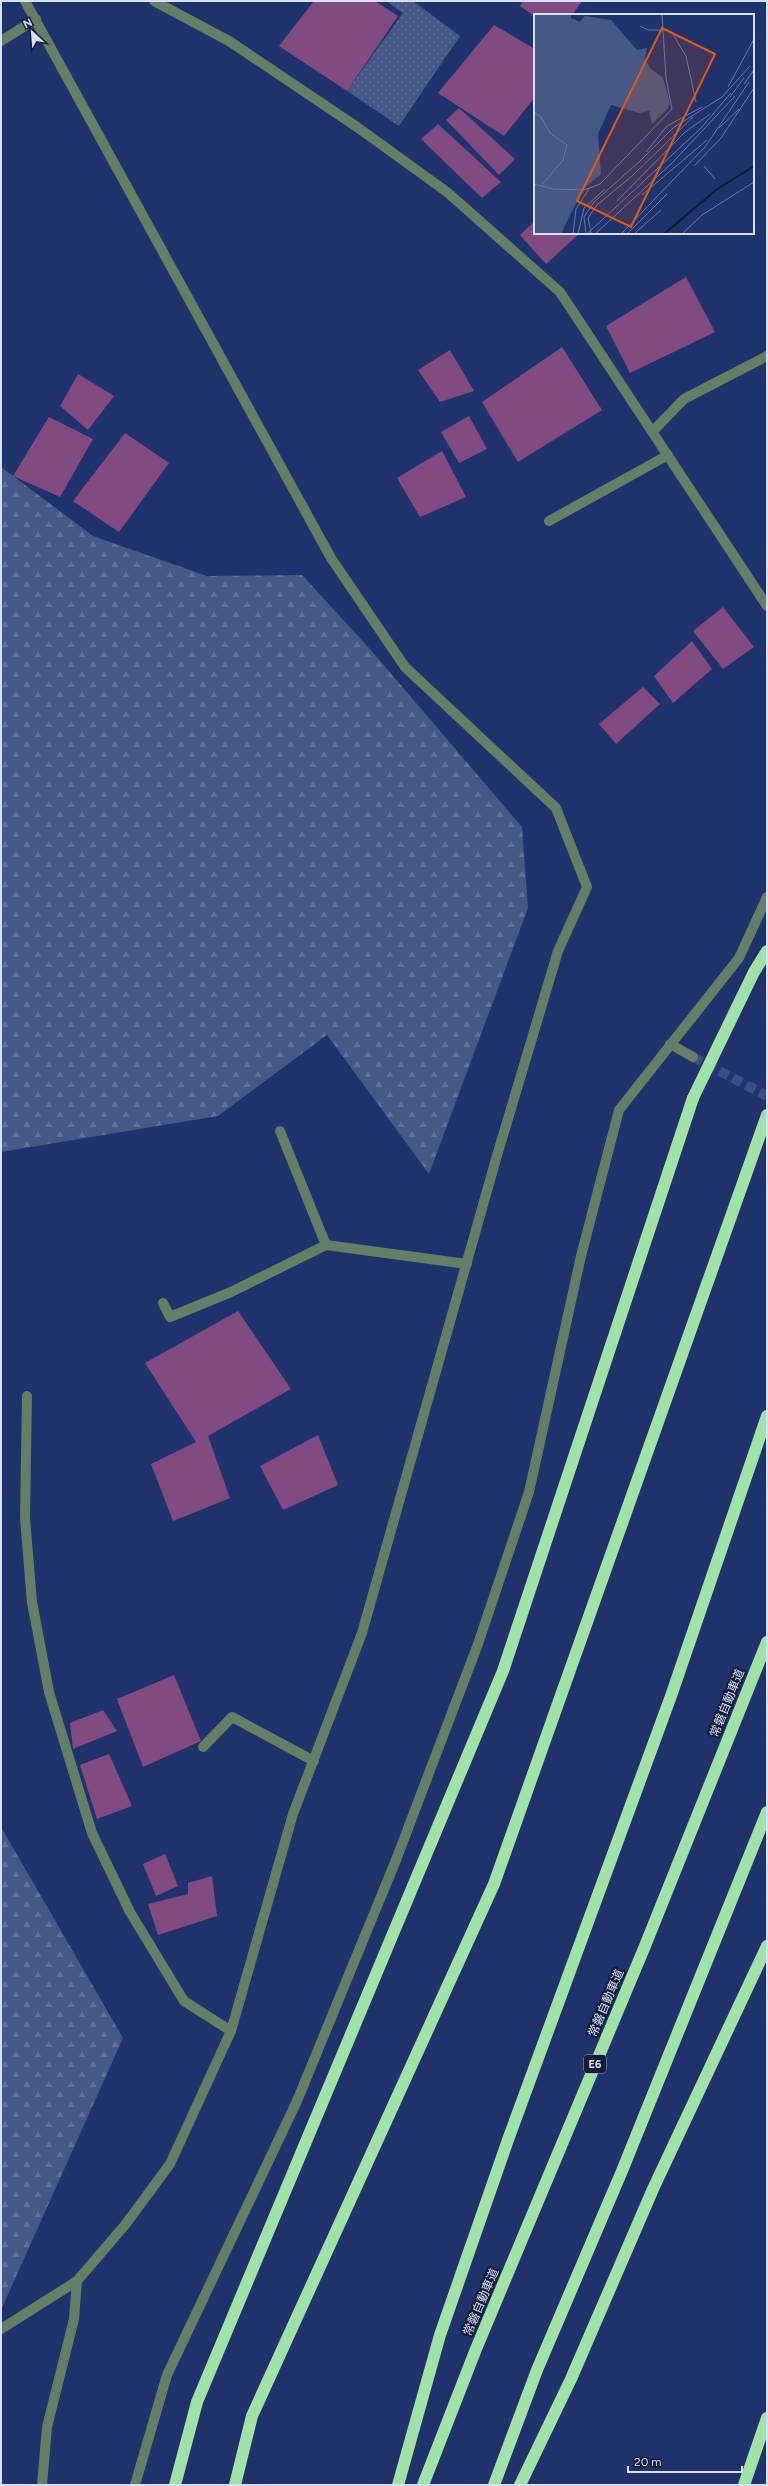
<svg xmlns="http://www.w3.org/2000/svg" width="768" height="2486" font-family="Figtree,'Noto Sans JP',sans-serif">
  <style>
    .grass { fill: url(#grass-dots) }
    .forest { fill: url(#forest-firs) }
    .building { fill: #814b81 }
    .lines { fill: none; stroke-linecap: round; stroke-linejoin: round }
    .minor-tunnel { stroke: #3a4c82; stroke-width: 10; stroke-dasharray: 10 5; stroke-linecap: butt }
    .minor { stroke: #657f67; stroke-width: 10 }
    .highway { stroke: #a1e2a7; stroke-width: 12 }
    .highway-bridge { stroke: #a1e2a7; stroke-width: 12 }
    .labels { text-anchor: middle; stroke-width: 4; stroke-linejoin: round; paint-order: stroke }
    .shield { fill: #131d37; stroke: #9aa6c2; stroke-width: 1 }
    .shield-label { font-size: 11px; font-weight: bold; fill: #d4e0fd }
    .street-label { font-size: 12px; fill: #d4e0fd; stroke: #131d37 }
    .inset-river { fill: none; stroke: #002529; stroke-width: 2 }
    .inset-road { fill: none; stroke: #6778a6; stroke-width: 1 }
    .view { fill: #e8590c; fill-opacity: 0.15; stroke: #e8590c; stroke-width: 2 }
    .inset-edge { fill: none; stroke: #d4e0fd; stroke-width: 2 }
  </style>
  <defs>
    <pattern id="grass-dots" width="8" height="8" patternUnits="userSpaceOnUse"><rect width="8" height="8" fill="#465886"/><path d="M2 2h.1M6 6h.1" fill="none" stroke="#607098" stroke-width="1.8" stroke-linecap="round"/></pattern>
    <pattern id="forest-firs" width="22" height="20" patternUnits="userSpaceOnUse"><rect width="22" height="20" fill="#465886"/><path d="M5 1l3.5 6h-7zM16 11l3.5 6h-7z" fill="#607098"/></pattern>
  </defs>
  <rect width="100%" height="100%" fill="#1f326c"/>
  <polygon class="grass" points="386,1 413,1 460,36 399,126 347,91 403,13"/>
  <g class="forest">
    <polygon points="1,467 93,536 207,576 302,575 370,649 522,827 528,908 429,1174 327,1035 218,1116 1,1152"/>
    <polygon points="1,1827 123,2038 1,2310"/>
  </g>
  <g class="building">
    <polygon points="314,1 375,1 398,16 347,91 279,46"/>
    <polygon points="523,1 582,1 572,15 535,17 520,6"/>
    <polygon points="494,25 535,49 535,97 504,136 438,93"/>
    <polygon points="459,108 515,159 499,175 446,120"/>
    <polygon points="438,124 501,182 482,198 421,139"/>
    <polygon points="535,221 535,233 580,233 546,264 520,235"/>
    <polygon points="686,277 715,332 630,373 606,326"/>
    <polygon points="562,347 602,410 518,462 482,402"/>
    <polygon points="450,350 474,391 440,402 418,370"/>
    <polygon points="78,374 114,396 88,430 60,406"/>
    <polygon points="469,416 487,449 459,463 441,432"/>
    <polygon points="49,417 93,439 60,497 13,476"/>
    <polygon points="125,433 169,463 119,532 73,501"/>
    <polygon points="442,451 466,497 420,517 397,478"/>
    <polygon points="723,607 754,647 723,669 693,631"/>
    <polygon points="692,641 712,669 673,703 654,676"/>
    <polygon points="643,687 660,704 616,744 599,724"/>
    <polygon points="238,1311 291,1389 208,1436 230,1498 173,1521 151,1464 196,1442 145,1363"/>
    <polygon points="318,1435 338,1485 283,1510 260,1466"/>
    <polygon points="174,1675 201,1741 143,1767 117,1699"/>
    <polygon points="103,1710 117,1731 73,1749 70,1723"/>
    <polygon points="109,1754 132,1806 97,1819 80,1765"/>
    <polygon points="165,1854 178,1886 156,1896 143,1864"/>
    <polygon points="212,1876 217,1916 158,1935 148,1904 188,1894 188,1883"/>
  </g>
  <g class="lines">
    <polyline class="minor-tunnel" points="693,1057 767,1096"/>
    <g class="minor">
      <polyline points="154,1 229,41 357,127 447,192 560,292 767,606"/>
      <polyline points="1,41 36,19"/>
      <polyline points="653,431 684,399 767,356"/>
      <polyline points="549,521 668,455"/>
      <polyline points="670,1044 693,1057"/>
      <polyline points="280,1131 326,1245 467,1264"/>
      <polyline points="163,1303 170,1317 231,1292 326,1245"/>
      <polyline points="27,1396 25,1518 32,1602 49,1692 92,1833 130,1912 184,2001 231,2031"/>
      <polyline points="203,1747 232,1717 314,1761"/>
      <polyline points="1,2329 77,2281 125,2225 170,2164 231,2031 293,1814 362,1633 496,1159 558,951 587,887 556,808 405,667 331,558 25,1"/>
      <polyline points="42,2485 47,2427 74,2319 77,2281"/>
      <polyline points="135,2485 167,2375 297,2101 396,1860 478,1644 529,1492 581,1256 619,1110 739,958 767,897"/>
    </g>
    <g class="highway">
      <polyline points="175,2485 197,2402 503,1671 693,1098"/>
      <polyline points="235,2485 252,2416 494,1884 767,1115"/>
      <polyline points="398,2485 440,2335 509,2137 671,1696 767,1416"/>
      <polyline points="423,2485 476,2349 645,1946 767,1642"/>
      <polyline points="494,2485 537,2370 622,2171 767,1812"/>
      <polyline points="520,2485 571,2379 653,2189 767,1946"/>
      <polyline points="744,2485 767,2418"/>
    </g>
    <polyline class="highway-bridge" points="693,1098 754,972 767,951"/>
  </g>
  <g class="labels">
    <rect class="shield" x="584" y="2055" width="22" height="18" rx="3"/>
    <g class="shield-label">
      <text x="595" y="2068">E6</text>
    </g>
    <g class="street-label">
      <text transform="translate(727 1703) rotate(-68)" y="4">常磐自動車道</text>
      <text transform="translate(606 2003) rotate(-67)" y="4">常磐自動車道</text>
      <text transform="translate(481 2302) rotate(-67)" y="4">常磐自動車道</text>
    </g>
  </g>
  <g transform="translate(534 14)">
    <rect width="220" height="220" fill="#1f326c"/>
    <path d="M0 0H37V4L46 8 51 2 77 6 103 36 113 34 111 45 116 54 129 64 136 89 133 95 118 110 115 97 105 99 77 91 64 120 67 160 49 175 27 220H0Z" fill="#465886"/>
    <path class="inset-river" d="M130 220 182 176 220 152"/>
    <path class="inset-road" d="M106 12 114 16H129M129 15 138 19 152 42 162 88M210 70 220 56M194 73 220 25M196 83 210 64M0 98 7 103 16 119 33 131 29 146 7 172M185 114 205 95M112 138 133 112 168 93M160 152 187 124 220 74M170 152 181 165M0 170 19 175 50 176 66 170 138 95 132 64 128 0M108 181 173 126M83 187 150 119 176 100M57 219 54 204 63 191 98 162 159 103M39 220 42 195 55 175M44 220 50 194 71 175M52 220 50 203 60 188 106 147 139 114 188 83 216 52M53 220 167 114 197 79M61 220 137 150 201 82M87 220 171 133 215 68M93 220 133 180M100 220 127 196M148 220 168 201 220 168"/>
    <path class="view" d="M128 14 181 40 97 213 43 187Z"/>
    <rect width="220" height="220" class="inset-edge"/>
  </g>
  <rect width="768" height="2486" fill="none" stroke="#d4e0fd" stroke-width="4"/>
  <g transform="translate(32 32) rotate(334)" stroke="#131d37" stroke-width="3" paint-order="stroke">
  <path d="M0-3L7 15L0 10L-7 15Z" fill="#d4e0fd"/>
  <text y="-6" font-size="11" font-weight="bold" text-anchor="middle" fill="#d4e0fd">N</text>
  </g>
  <path d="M628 2466v6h114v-6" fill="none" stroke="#d4e0fd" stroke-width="2"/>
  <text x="634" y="2466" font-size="12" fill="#d4e0fd" stroke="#131d37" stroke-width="3" paint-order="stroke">20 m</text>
</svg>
